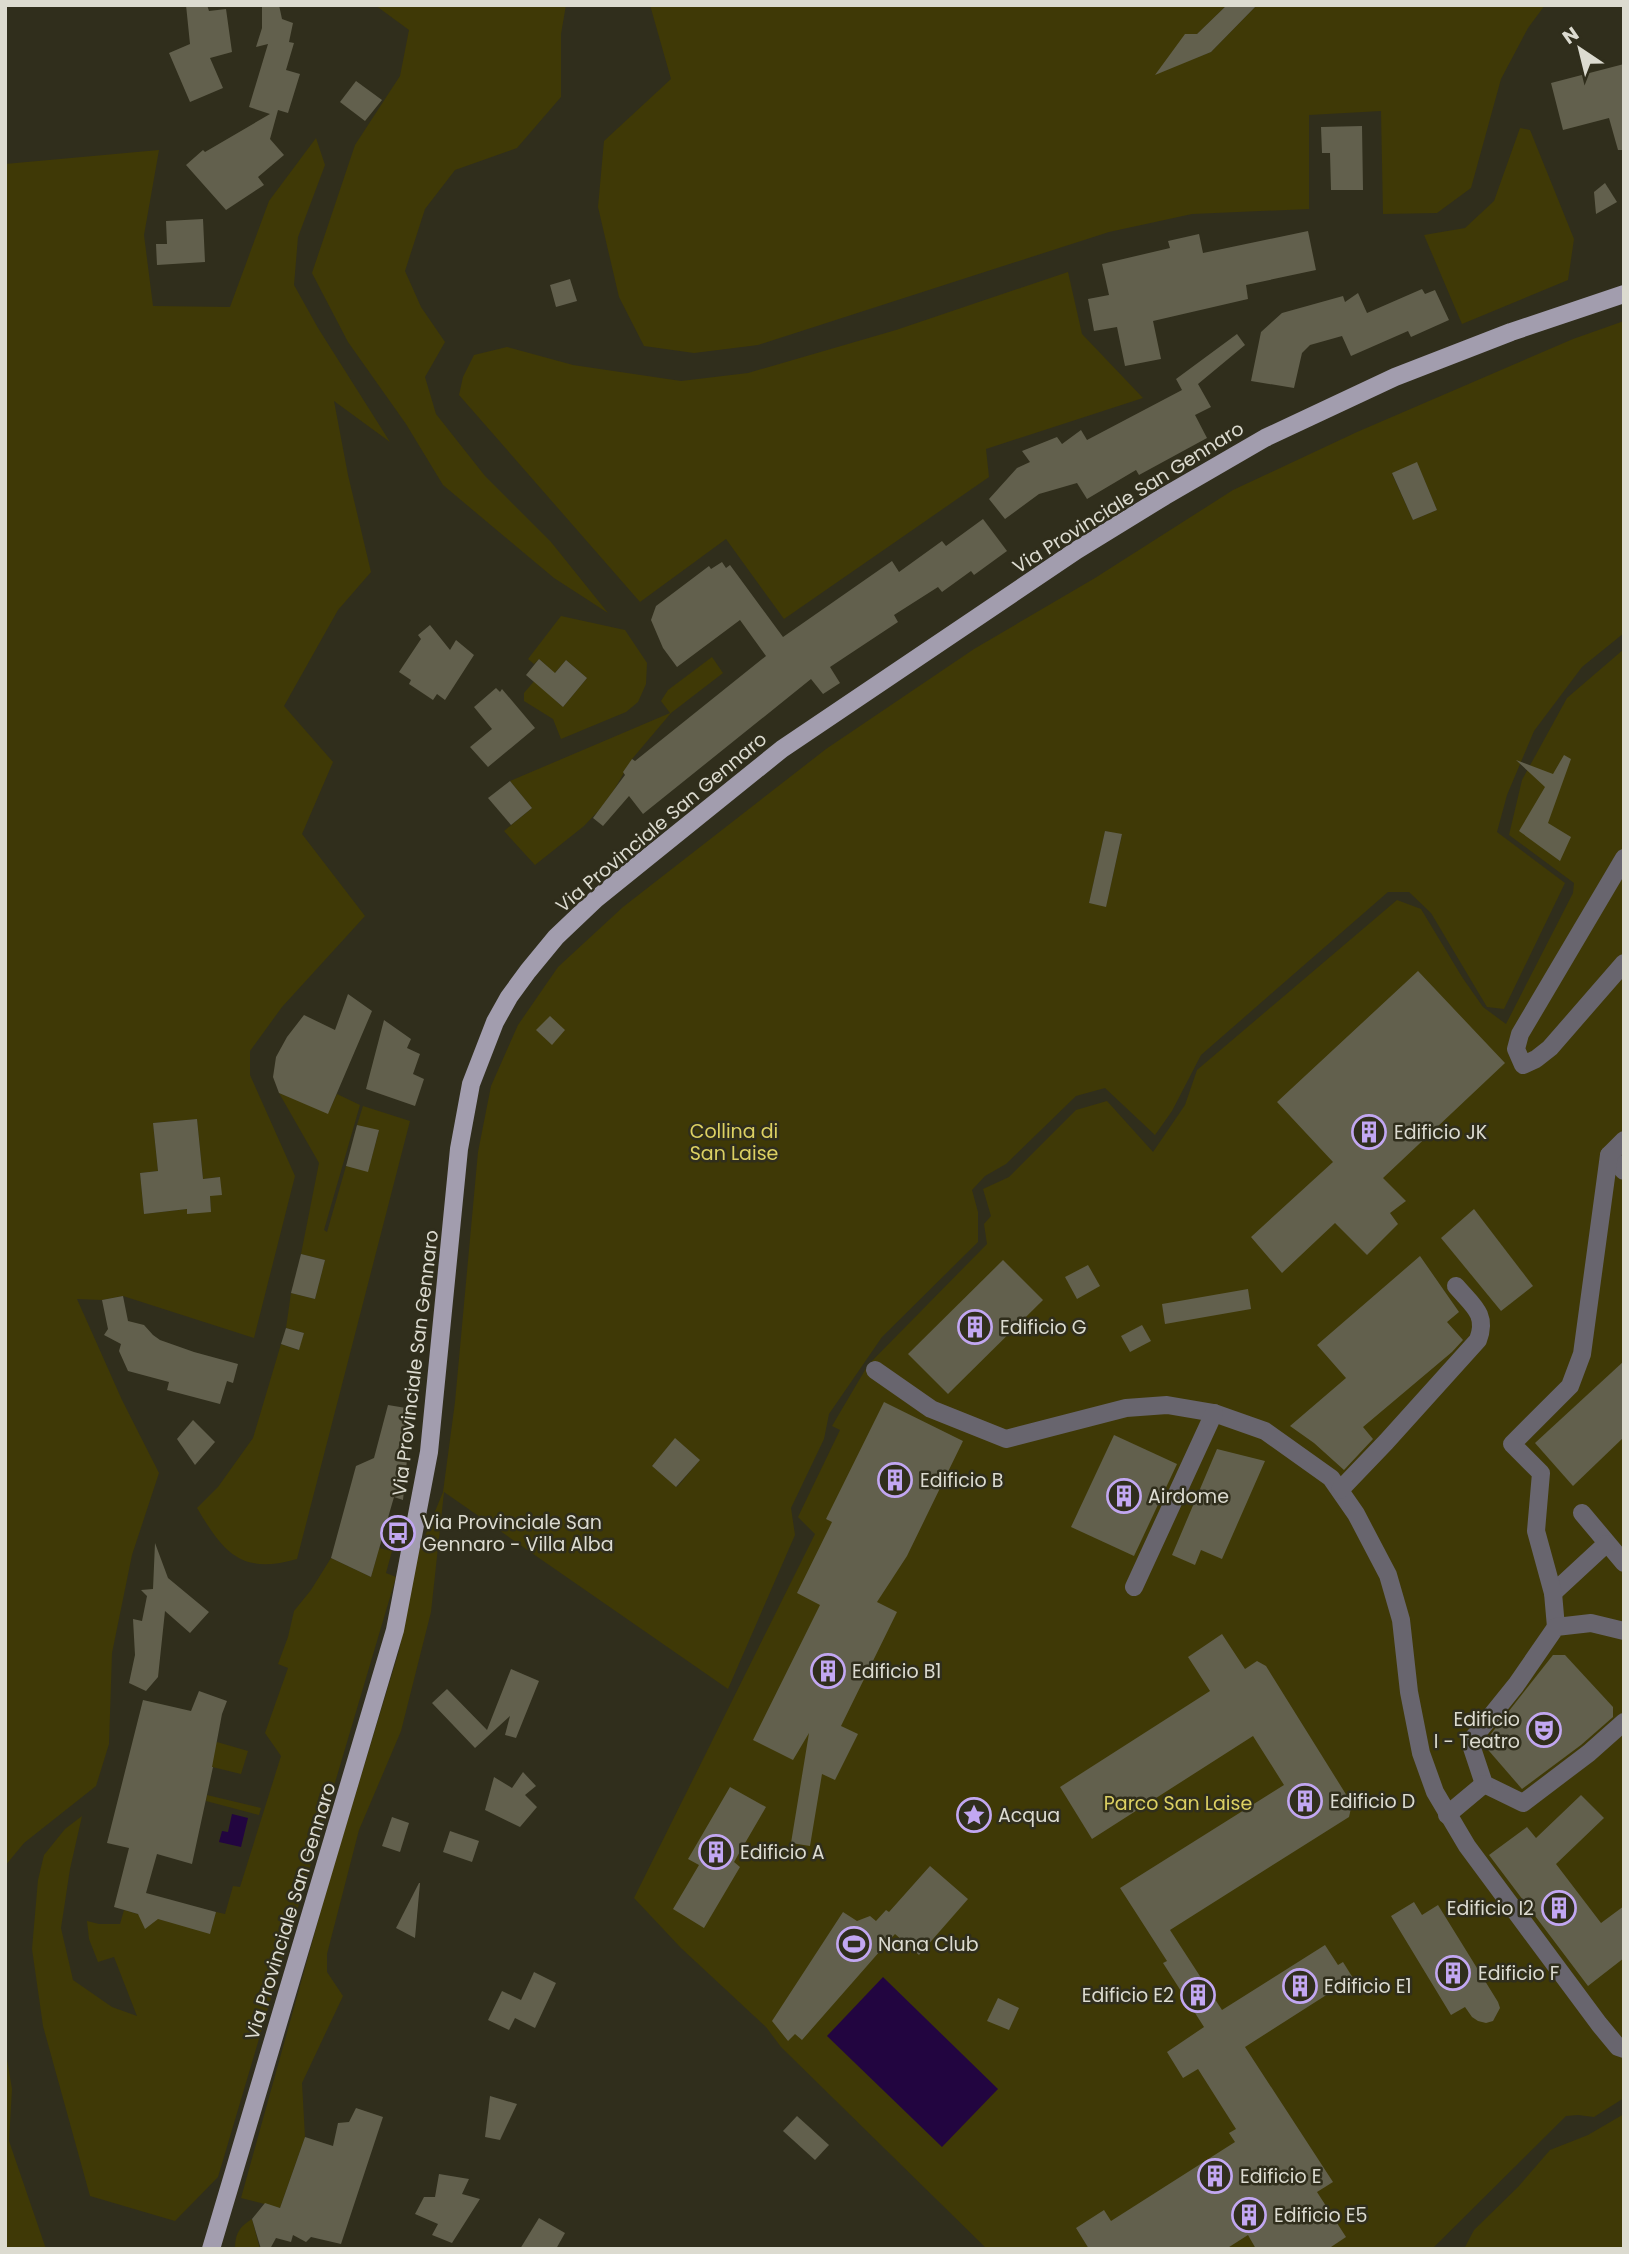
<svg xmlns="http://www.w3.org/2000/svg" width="1629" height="2254" font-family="Poppins,sans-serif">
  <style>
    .green { fill: #3f3906; fill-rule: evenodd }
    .water { fill: #220540 }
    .building { fill: #62604d }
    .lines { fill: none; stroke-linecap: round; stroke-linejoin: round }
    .street { stroke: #68656e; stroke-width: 18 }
    .primary { stroke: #a29dae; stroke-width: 18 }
    .labels { text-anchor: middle; stroke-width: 5; stroke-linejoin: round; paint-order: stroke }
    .street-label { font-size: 19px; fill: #dcdbd0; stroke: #302e1c }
    .park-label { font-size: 19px; fill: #dcd062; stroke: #302e1c }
    .poi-label { font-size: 19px; fill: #dcdbd0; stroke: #302e1c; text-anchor: start }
  </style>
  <rect width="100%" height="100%" fill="#302e1c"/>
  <g class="green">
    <polygon points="375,5 566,5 561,34 561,97 517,148 455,170 425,209 405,271 421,307 445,342 425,377 436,414 485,476 551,542 608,613 554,578 443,485 406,424 348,342 312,273 355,145 400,76 409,30"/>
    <polygon points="650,5 1227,5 1197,34 1185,34 1188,61 1211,52 1257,5 1545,5 1528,28 1501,79 1471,188 1437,213 1383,214 1381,111 1309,115 1309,209 1192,214 1109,232 758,345 694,353 644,346 619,297 598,207 604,141 671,79"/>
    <polygon points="1520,128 1530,130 1574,239 1568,280 1462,324 1424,235 1465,228 1494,201"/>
    <path d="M316 138 325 165 298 237 294 285 318 328 390 442 334 401 348 475 371 572 338 610 284 706 333 762 302 834 365 916 282 1007 250 1051V1075L295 1176 254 1338 123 1296 102 1300 77 1299 122 1400 159 1473 132 1555 112 1653 109 1744 96 1786 24 1843 5 1866V164L159 150 144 235 153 306 230 307 269 201ZM197 1119 203 1179 220 1177 210 1196 211 1211 187 1214V1209L144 1214 140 1173 158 1171 153 1123Z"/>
    <polygon points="1068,272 1082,334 1143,398 986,449 989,477 784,619 726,539 640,602 459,395 463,377 474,355 507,347 573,365 681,381 748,373 896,330"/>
    <path d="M1624 321V633L1582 667 1534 731 1507 795 1497 832 1565 883 1504 1009 1487 1007 1431 913 1409 892H1388L1201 1055 1172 1111 1155 1135 1105 1088 1076 1096 1006 1164 985 1176 972 1190 978 1212V1242L882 1337 829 1414 824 1439 791 1508 795 1535 728 1689 444 1492 431 1612 401 1731 359 1830 327 1954V1972L343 1996 302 2083 305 2137 280 2208 241 2198 330 1878 399 1651 418 1553 443 1492 455 1402 478 1152 491 1086 518 1025 558 967 623 907 826 749 974 649 1095 578 1233 490 1357 432 1573 339ZM1417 463 1437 510 1413 520 1392 474ZM1105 831 1122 835 1106 906 1089 903ZM675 1439 700 1460 677 1487 652 1466Z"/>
    <path d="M561 616 625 630 647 663 646 684 638 702 626 712 561 739 553 719 524 701V693L547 666 539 659 534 664 528 659ZM566 660 587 678 563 707 556 701 562 695 547 682Z"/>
    <polygon points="1624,649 1624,2098 1594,2117 1578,2115 1566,2116 1432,2249 987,2249 781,2047 766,2027 681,1948 634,1898 815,1534 798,1517 840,1430 832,1426 868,1365 987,1244 984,1224 991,1216 983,1189 1009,1177 1076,1110 1107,1101 1153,1152 1185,1105 1197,1070 1397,900 1421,909 1462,977 1483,1007 1506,1024 1573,893 1574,883 1509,835 1522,780 1567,698"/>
    <polygon points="712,657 723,673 671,713 632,759 614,790 600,809 584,826 535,865 504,831 532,808 510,781 670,713 661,701 668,690"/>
    <path d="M279 1093 328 1113 337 1094 360 1105 324 1230 327 1232 346 1166 368 1171 379 1131 357 1125 363 1106 410 1121 297 1559C241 1575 224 1553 197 1508L218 1487 253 1438 281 1344 298 1350 304 1333 286 1328 291 1293 315 1299 325 1260 301 1254 319 1163Z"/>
    <polygon points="379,1548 392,1551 386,1573 396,1577 218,2177 175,2221 90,2196 43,2026 32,1949 38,1880 44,1855 65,1829 82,1816 70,1869 61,1928 73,1980 112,2007 137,2016 114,1957 98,1962 89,1939 87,1921 99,1924 120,1924 124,1910 141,1915 150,1925 155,1918 210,1933 216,1912 225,1914 233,1886 240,1887 281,1756 265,1733 288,1668 278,1664 288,1637 294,1611 311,1590 331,1558 371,1577"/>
    <polygon points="217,1742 248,1751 241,1774 204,1765"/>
    <polygon points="207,1795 261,1808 259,1815 206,1801"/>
    <polygon points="5,2047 12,2089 9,2141 46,2249 5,2249"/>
    <polygon points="1624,2114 1624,2249 1464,2249 1474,2230 1518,2187 1550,2150 1588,2135"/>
    <path d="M252 2219 260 2249H235C235 2234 239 2227 252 2219Z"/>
  </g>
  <g class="water">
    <polygon points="232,1814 248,1818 241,1847 219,1842 222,1831 228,1832"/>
    <polygon points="883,1977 998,2089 942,2147 827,2036"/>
  </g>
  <g class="building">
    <polygon points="186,5 207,5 209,11 226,9 232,52 210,58 223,88 190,102 169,53 190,44"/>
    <polygon points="262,5 279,5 282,19 293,23 289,42 294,43 286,70 300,74 288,113 278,110 270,139 284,155 258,177 264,185 226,210 186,165 203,150 205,152 270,114 249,107 268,44 256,47 262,28"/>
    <polygon points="1227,5 1257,5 1211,52 1155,75 1185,34 1197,34"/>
    <polygon points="1624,64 1624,150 1618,150 1609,118 1563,130 1551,83"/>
    <polygon points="356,81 382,100 365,121 340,102"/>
    <polygon points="1362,126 1363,190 1331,190 1330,153 1322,153 1321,127"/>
    <polygon points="1605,183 1617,202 1596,214 1594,192"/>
    <polygon points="203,219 205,262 157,265 156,244 167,244 166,221"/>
    <polygon points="1308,231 1316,270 1246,285 1248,299 1153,321 1161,359 1125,366 1117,327 1094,331 1088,299 1109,295 1102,264 1170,248 1168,241 1199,234 1203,253"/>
    <polygon points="570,279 577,301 556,307 550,285"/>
    <polygon points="1422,289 1425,294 1435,290 1449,320 1411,337 1408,331 1351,356 1342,336 1310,345 1302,353 1294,388 1251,381 1261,332 1282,313 1343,296 1345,302 1358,293 1367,313"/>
    <polygon points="1237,334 1245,345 1198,384 1211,407 1195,415 1207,438 1139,475 1136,470 1087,499 1077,483 1039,494 1005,519 989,499 1017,468 1030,462 1022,451 1057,437 1062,444 1081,430 1087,440 1182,390 1176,379"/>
    <polygon points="1417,462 1437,510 1413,520 1392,473"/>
    <polygon points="983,519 1007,551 974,575 971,571 942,592 938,587 894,615 898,622 830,667 840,683 823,694 811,679 643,814 629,796 603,826 593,818 625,775 623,772 632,759 635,761 766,656 740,620 677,667 663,648 651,620 656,606 709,566 711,569 722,562 726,568 730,565 783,637 892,561 899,572 942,541 946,546"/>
    <polygon points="430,625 450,650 456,640 474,655 445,700 437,694 433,700 409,684 411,680 399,672 421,639 418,635"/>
    <polygon points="539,659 555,673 566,660 587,678 563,707 526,675"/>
    <polygon points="496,688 500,692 502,689 535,728 488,767 470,747 492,729 474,707"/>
    <polygon points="1564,755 1571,759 1548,823 1571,837 1560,861 1519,831 1545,787 1516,760 1553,774"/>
    <polygon points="510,781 532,808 511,825 488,798"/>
    <polygon points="1105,831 1122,834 1106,907 1089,903"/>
    <polygon points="1418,971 1505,1063 1383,1178 1406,1201 1390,1213 1398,1224 1367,1255 1335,1223 1282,1273 1251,1237 1333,1162 1277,1102"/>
    <polygon points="348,994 372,1011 328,1114 279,1093 273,1077 276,1057 287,1037 304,1015 335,1030"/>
    <polygon points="550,1016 565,1030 552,1045 536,1030"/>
    <polygon points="384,1020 411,1039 407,1048 420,1054 413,1074 424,1079 415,1106 366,1089"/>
    <polygon points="197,1119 203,1179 220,1177 222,1195 210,1196 211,1212 187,1214 187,1209 144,1214 140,1173 158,1171 153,1123"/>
    <polygon points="357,1125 379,1130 368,1172 346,1166"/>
    <polygon points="1474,1209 1533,1286 1501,1311 1441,1238"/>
    <polygon points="301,1254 325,1260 315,1299 291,1293"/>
    <polygon points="1420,1256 1459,1312 1447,1322 1463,1340 1452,1352 1363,1427 1373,1439 1344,1470 1314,1443 1290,1426 1346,1378 1317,1345"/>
    <polygon points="1003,1260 1043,1300 948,1394 908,1354"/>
    <polygon points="1088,1265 1100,1286 1077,1299 1065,1277"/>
    <polygon points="1248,1289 1251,1309 1165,1324 1162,1304"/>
    <polygon points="123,1296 128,1321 144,1325 153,1335 160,1340 194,1352 238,1364 233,1383 227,1381 220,1404 167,1390 169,1382 128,1371 119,1351 121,1344 104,1335 108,1329 102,1300"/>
    <polygon points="1142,1325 1151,1341 1130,1352 1121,1336"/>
    <polygon points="286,1328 304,1333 299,1350 281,1344"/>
    <polygon points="1624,1361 1624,1437 1573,1486 1535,1443"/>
    <polygon points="884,1402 963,1441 907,1556 877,1602 897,1612 841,1726 858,1734 835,1780 822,1774 810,1846 791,1843 809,1733 793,1760 753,1740 820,1605 797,1593 832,1522 826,1519"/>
    <polygon points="388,1405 412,1409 403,1500 394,1497 371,1577 331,1558 356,1466 374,1458"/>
    <polygon points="193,1420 215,1442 195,1465 177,1439"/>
    <polygon points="1114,1435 1177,1464 1134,1556 1071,1527"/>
    <polygon points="675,1438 700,1460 676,1487 652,1466"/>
    <polygon points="1217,1449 1265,1461 1222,1559 1201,1550 1195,1565 1172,1555"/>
    <polygon points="155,1543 168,1578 209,1612 190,1633 165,1611 158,1677 146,1691 129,1683 135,1655 133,1619 142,1621 147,1596 141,1590 153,1589"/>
    <polygon points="1222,1634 1245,1669 1257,1661 1266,1666 1352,1804 1349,1817 1170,1930 1222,2010 1325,1945 1338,1965 1343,1962 1353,1978 1245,2047 1333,2182 1317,2192 1346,2237 1328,2249 1256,2249 1248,2235 1226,2249 1089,2249 1076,2228 1104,2210 1111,2221 1235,2142 1229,2133 1236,2129 1198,2069 1183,2078 1167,2052 1204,2027 1163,1963 1167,1961 1120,1888 1284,1785 1253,1736 1092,1839 1060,1787 1210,1691 1188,1657"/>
    <polygon points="1553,1655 1565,1655 1613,1707 1613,1717 1581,1745 1522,1789 1483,1744"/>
    <polygon points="511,1669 539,1681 516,1738 505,1735 510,1716 475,1748 432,1703 447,1689 487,1730"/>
    <polygon points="199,1691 227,1701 222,1714 212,1767 213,1767 192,1864 157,1854 146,1893 216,1912 210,1934 158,1919 145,1929 138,1914 114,1907 129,1848 107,1843 143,1700 191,1711"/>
    <polygon points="523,1772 536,1786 525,1795 537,1807 520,1827 485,1810 494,1777 512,1788"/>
    <polygon points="730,1787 766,1807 734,1862 740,1867 704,1928 673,1909 699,1865 688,1859"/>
    <polygon points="1581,1795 1604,1818 1556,1864 1601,1923 1624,1906 1624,1958 1588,1986 1489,1855 1527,1827 1536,1838"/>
    <polygon points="392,1817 409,1823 400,1852 382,1846"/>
    <polygon points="450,1831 479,1841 472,1862 443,1852"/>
    <polygon points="930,1866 968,1899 919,1955 895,1934 802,2040 795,2034 788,2041 772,2021 843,1912 857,1921 870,1916 876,1921 886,1910 889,1912"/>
    <polygon points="419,1883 420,1883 415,1938 396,1928"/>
    <polygon points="1414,1902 1422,1915 1438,1905 1498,2002 1500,2008 1493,2021 1486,2023 1478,2021 1472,2017 1465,2007 1451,2015 1391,1916"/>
    <polygon points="534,1972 556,1983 535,2028 515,2018 509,2030 488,2020 502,1991 521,2000"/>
    <polygon points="998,1998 1019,2008 1009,2030 987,2021"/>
    <polygon points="490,2096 517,2104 500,2140 485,2137"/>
    <polygon points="356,2108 383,2117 341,2244 311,2237 306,2242 293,2235 291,2242 276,2238 270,2249 261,2249 252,2219 265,2203 280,2208 305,2137 333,2146 338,2123 349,2122"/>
    <polygon points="797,2116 829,2145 815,2160 783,2131"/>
    <polygon points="439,2174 469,2179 462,2194 480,2199 452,2243 432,2235 438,2224 415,2214 424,2197 435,2197"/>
    <polygon points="539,2218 565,2233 556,2249 520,2249"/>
  </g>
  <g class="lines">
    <g class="street">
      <polyline points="1624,858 1520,1034 1516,1049 1523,1065 1536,1059 1550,1048 1624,963"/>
      <polyline points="1609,1155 1624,1171"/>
      <polyline points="875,1370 931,1409 1006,1439 1126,1408 1167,1405 1214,1413 1265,1431 1331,1478 1356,1514 1388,1575 1401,1620 1409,1692 1421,1753 1435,1792 1467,1846 1599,2024 1618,2047 1624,2049"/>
      <path d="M1340 1490 1386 1442 1478 1340C1488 1314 1472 1305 1456 1286"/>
      <polyline points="1582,1513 1624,1563"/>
      <polyline points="1134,1587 1214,1413"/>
      <polyline points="1553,1593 1606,1544"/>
      <polyline points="1556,1627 1553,1593 1536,1531 1541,1473 1512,1444 1570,1386 1582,1354 1609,1155 1624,1140"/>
      <polyline points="1624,1631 1591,1623 1556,1627 1516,1685 1470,1742 1484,1784 1523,1803 1589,1753 1624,1722"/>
      <polyline points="1447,1815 1484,1784"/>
    </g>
    <polyline class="primary" points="211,2249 395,1630 429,1452 459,1149 471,1084 495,1022 509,997 528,971 556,937 596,899 782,749 1077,550 1165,496 1265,438 1395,377 1511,332 1624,294"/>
  </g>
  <defs>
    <g id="building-ring" transform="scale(1.75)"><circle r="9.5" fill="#302e1c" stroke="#c2a7f2" stroke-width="1.5"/><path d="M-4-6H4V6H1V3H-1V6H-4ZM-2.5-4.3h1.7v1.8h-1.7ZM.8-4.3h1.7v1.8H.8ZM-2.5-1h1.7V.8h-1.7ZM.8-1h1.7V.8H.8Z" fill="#c2a7f2"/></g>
    <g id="bus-ring" transform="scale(1.75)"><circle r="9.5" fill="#302e1c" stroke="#c2a7f2" stroke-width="1.5"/><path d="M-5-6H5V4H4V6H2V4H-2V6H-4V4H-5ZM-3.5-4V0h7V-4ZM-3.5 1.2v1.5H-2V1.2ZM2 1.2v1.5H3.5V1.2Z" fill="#c2a7f2"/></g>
    <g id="theatre-ring" transform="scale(1.75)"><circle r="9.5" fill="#302e1c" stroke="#c2a7f2" stroke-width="1.5"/><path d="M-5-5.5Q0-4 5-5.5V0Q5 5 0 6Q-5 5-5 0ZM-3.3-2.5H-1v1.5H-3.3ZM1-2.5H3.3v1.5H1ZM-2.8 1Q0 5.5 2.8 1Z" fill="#c2a7f2"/></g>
    <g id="sight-ring" transform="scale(1.75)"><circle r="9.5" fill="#302e1c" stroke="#c2a7f2" stroke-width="1.5"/><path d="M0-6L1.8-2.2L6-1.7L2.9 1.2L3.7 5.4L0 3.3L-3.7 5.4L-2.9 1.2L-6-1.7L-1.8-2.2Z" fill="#c2a7f2"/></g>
    <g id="stadium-ring" transform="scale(1.75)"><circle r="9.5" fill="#302e1c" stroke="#c2a7f2" stroke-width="1.5"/><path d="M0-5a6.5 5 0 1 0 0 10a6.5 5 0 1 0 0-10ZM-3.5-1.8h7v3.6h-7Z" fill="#c2a7f2"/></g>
  </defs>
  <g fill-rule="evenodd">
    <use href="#building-ring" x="1369" y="1132"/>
    <use href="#building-ring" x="975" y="1327"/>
    <use href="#building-ring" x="895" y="1480"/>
    <use href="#building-ring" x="1124" y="1496"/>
    <use href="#bus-ring" x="398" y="1533"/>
    <use href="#building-ring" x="828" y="1671"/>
    <use href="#theatre-ring" x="1544" y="1730"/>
    <use href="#building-ring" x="1305" y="1801"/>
    <use href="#sight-ring" x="974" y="1815"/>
    <use href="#building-ring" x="716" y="1852"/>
    <use href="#building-ring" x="1559" y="1908"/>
    <use href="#stadium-ring" x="854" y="1944"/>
    <use href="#building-ring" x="1453" y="1973"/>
    <use href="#building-ring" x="1300" y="1986"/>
    <use href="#building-ring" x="1198" y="1995"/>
    <use href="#building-ring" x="1215" y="2176"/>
    <use href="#building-ring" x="1249" y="2215"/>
  </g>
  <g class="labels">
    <g class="street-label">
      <text transform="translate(1128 497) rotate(-32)" y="7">Via Provinciale San Gennaro</text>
      <text transform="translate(661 822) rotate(-40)" y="7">Via Provinciale San Gennaro</text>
      <text transform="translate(415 1363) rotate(-83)" y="7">Via Provinciale San Gennaro</text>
      <text transform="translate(290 1911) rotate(-73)" y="7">Via Provinciale San Gennaro</text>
    </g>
    <g class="park-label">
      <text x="734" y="1138">Collina di<tspan x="734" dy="22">San Laise</tspan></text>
      <text x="1178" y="1810">Parco San Laise</text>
    </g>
    <g class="poi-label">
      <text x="1394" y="1139">Edificio JK</text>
      <text x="1000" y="1334">Edificio G</text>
      <text x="920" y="1487">Edificio B</text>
      <text x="1148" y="1503">Airdome</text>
      <text x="422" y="1529">Via Provinciale San<tspan x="422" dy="22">Gennaro - Villa Alba</tspan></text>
      <text x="852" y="1678">Edificio B1</text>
      <text x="1520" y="1726" text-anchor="end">Edificio<tspan x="1520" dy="22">I - Teatro</tspan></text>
      <text x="1330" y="1808">Edificio D</text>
      <text x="998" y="1822">Acqua</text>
      <text x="740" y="1859">Edificio A</text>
      <text x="1534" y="1915" text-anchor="end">Edificio I2</text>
      <text x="878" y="1951">Nana Club</text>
      <text x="1478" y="1980">Edificio F</text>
      <text x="1324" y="1993">Edificio E1</text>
      <text x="1174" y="2002" text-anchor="end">Edificio E2</text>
      <text x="1240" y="2183">Edificio E</text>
      <text x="1274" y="2222">Edificio E5</text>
    </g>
  </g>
  <rect width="1629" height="2254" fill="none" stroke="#dcdbd0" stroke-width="14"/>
  <g transform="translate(1580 49) rotate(325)" stroke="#302e1c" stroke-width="5" paint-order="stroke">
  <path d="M0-5L12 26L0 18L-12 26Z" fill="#dcdbd0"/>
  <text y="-10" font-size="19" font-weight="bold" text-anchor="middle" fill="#dcdbd0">N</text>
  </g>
</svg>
